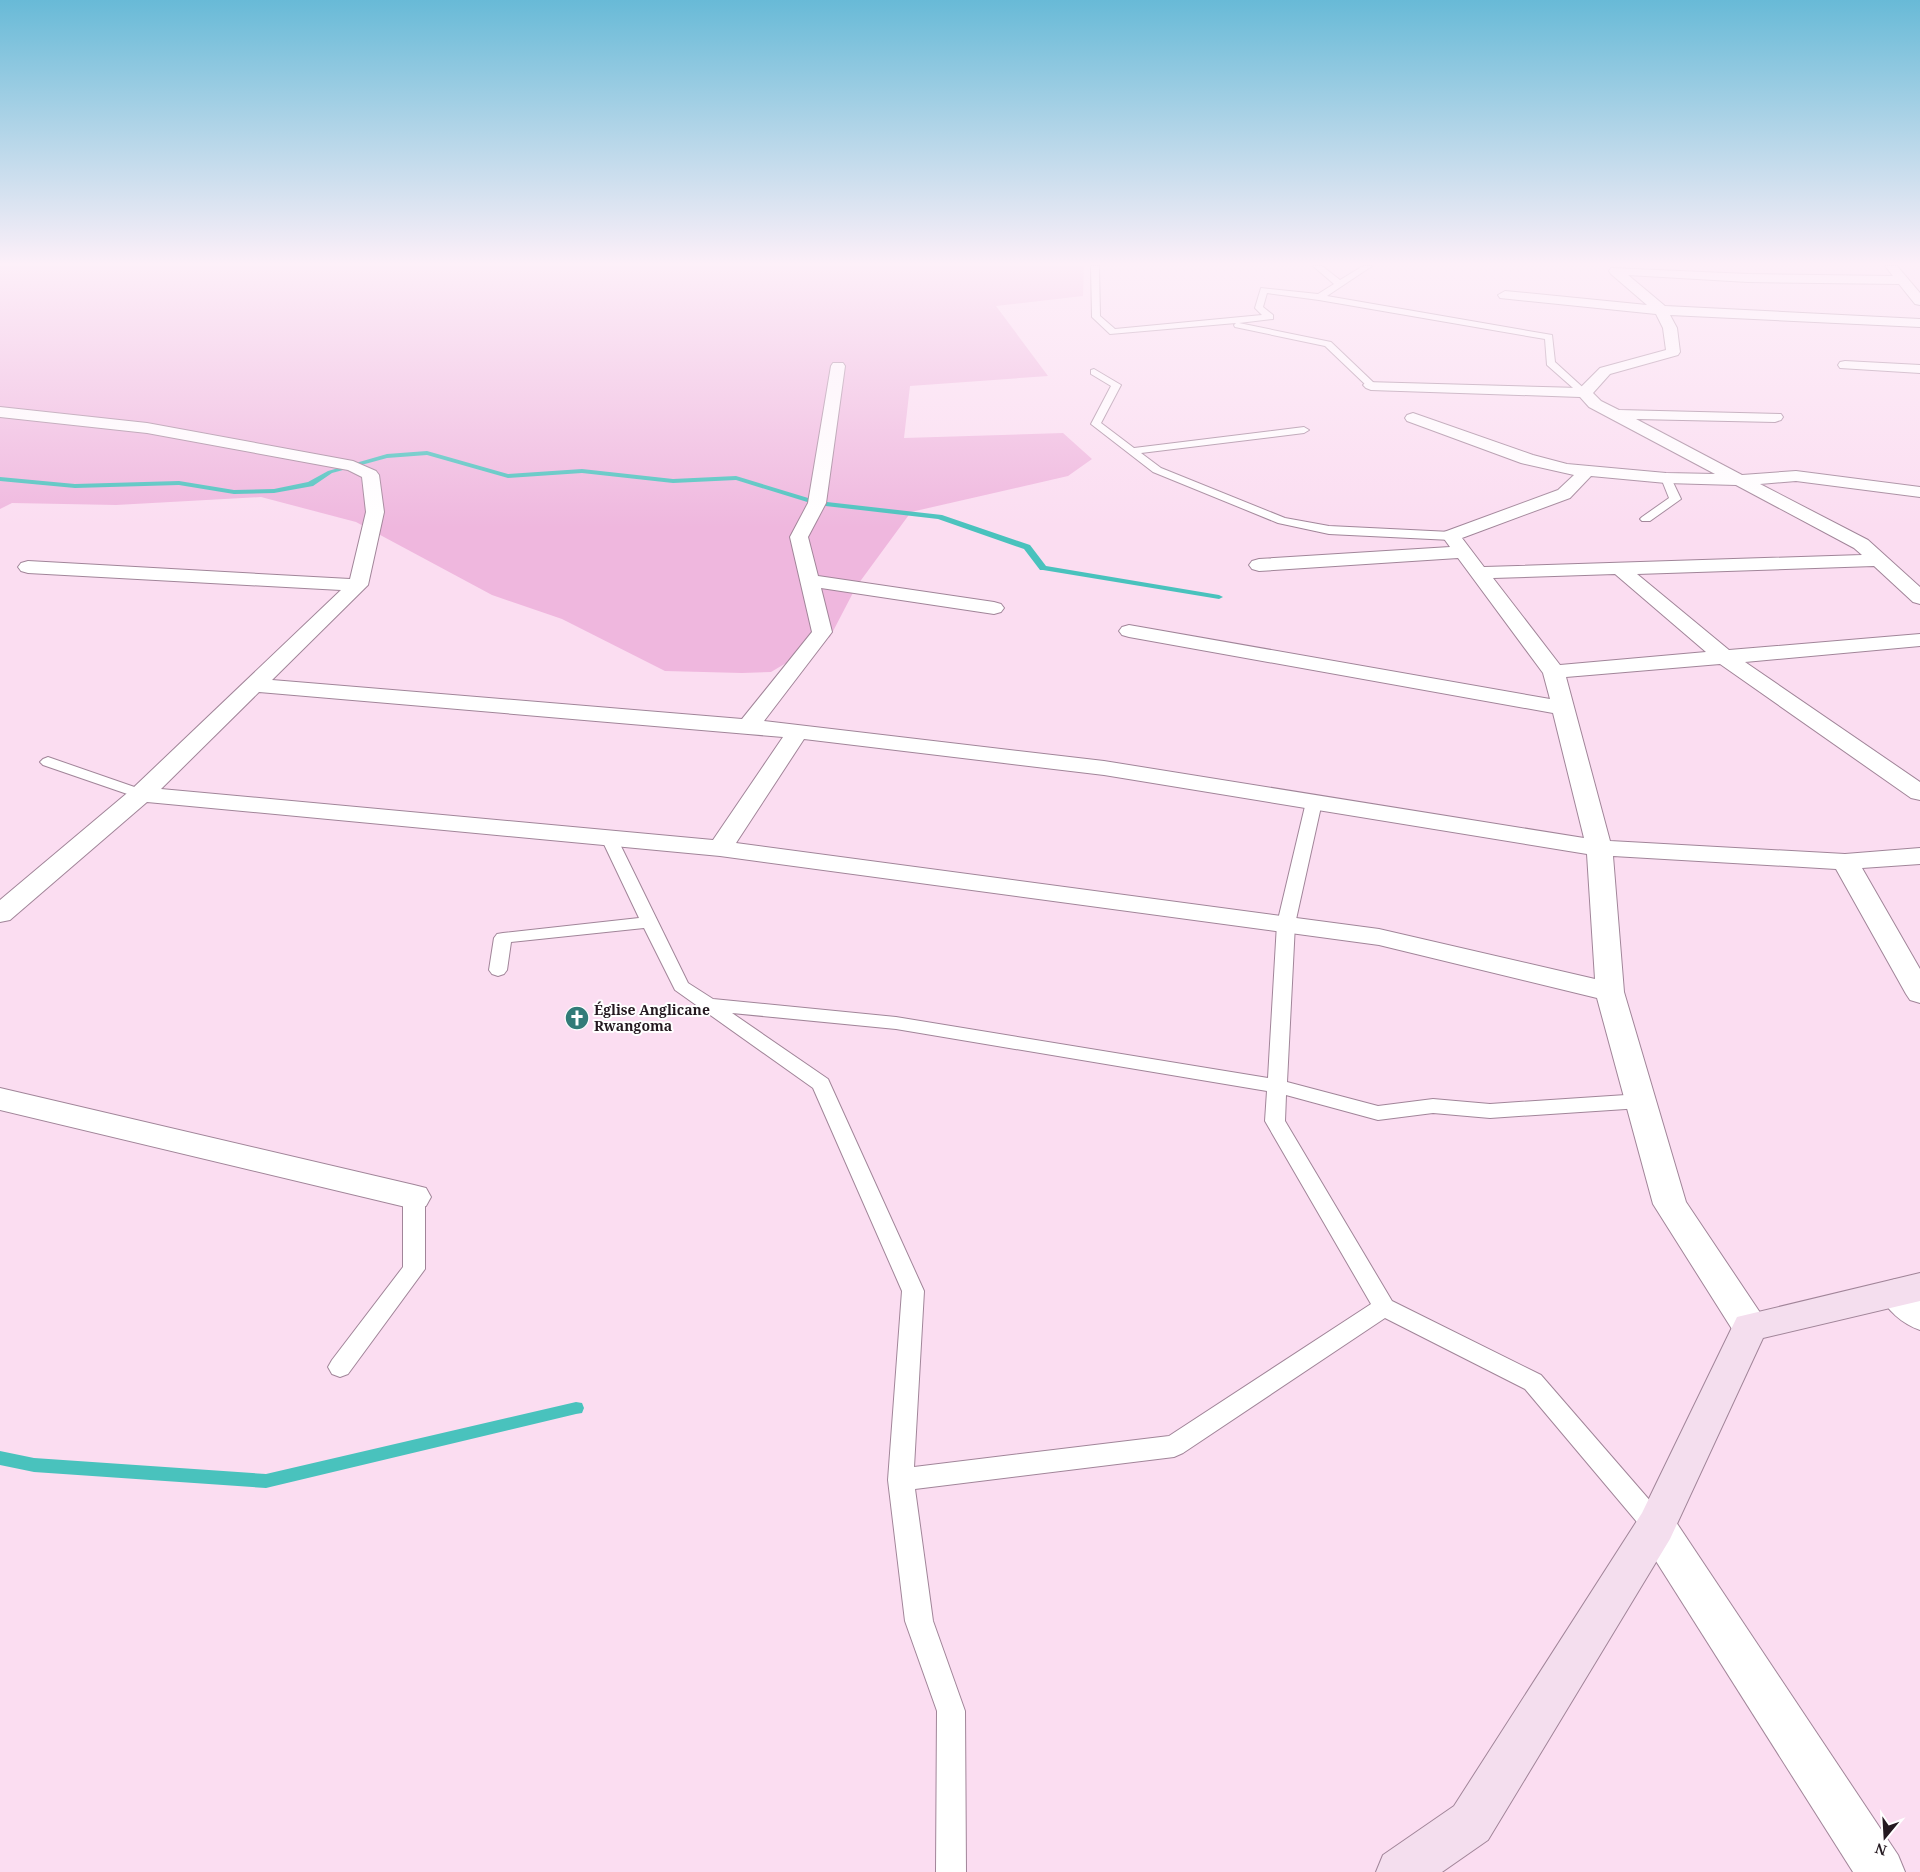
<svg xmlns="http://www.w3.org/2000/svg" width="1920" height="1872" font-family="'Noto Serif',serif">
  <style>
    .green { fill: #efb7de }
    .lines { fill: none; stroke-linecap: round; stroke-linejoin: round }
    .stream { fill: #49c2bd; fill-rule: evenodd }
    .lane-casing { stroke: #a18599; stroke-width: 2 }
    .street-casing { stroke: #a18599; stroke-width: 2 }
    .secondary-casing { stroke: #a18599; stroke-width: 2 }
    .lane { fill: #fff; fill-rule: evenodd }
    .street { fill: #fff; fill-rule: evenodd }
    .secondary { fill: #f4deee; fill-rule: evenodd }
    .labels { text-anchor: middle; stroke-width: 4; stroke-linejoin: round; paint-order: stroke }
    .poi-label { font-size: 14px; font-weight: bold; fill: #241920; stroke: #fff; text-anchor: start }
  </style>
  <rect width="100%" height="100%" fill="#fbddf1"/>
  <polygon class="green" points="0,266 1084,266 1083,296 996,306 1048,376 910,386 904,438 1063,433 1092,459 1068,476 911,512 856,587 830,637 771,672 742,673 665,671 562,619 492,595 356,522 261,497 116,505 12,503 0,509"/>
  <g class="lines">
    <g class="stream">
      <polygon points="427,451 508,474 582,469 673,479 736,476 818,501 942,515 1030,545 1046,566 1219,595 1223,597 1219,599 1043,570 1040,570 1024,549 938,519 817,505 736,480 673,483 582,473 508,478 427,455 387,458 332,473 313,486 274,493 234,494 179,485 75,488 0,481 0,477 75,484 179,481 234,490 274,489 308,482 328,471 387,454"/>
      <polygon points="576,1402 582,1403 584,1408 582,1413 576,1414 266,1488 34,1472 0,1465 0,1451 34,1458 266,1474"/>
    </g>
    <g class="lane-casing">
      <g id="lane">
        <polygon points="1091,266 1099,266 1100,316 1115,329 1262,315 1255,308 1261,288 1318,294 1334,284 1313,266 1322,266 1340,280 1363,266 1372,266 1327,296 1552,335 1555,362 1589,393 1587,395 1581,395 1547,365 1545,339 1319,300 1267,293 1263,307 1273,315 1273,319 1239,323 1331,342 1374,383 1374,387 1368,387 1325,346 1235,327 1234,325 1236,323 1110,334 1092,317"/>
        <polygon points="1094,369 1121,385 1101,423 1134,448 1304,427 1309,430 1304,433 1141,453 1161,468 1285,518 1329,526 1451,532 1457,536 1451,540 1329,534 1278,523 1153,472 1091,424 1111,386 1091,374 1091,370"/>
        <polygon points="1666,475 1671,478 1681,499 1650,521 1642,521 1640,519 1642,517 1669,498 1661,478"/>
        <polygon points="48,757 146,791 149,794 146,797 136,797 43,765 40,762 43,759"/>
        <path d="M1314 797 1320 799 1322 802 1295 924 1287 1082 1378 1106 1433 1099 1490 1104 1641 1094 1648 1096 1651 1101 1648 1106 1641 1108 1490 1118 1433 1113 1378 1120 1286 1095 1285 1121 1392 1301 1541 1375 1665 1518 1669 1526 1665 1534 1656 1538 1647 1534 1525 1389 1385 1318 1183 1453 1174 1457 915 1489 933 1621 965 1711 966 1872H936L937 1711 905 1621 888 1480 902 1291 813 1088 675 990 644 928 511 942 507 970 504 974 498 976 492 974 489 970 494 938 497 934 503 933 639 918 601 838 603 835H615L617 838 688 983 713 999 896 1017 1268 1078 1277 924 1306 802 1308 799ZM732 1013 896 1029 1267 1091 1265 1121 1371 1304 1169 1436 914 1467 924 1291 828 1079Z"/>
        <polygon points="414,1189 422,1192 425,1197 425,1269 348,1374 340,1377 332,1374 328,1367 332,1360 403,1267 403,1197 406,1192"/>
      </g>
    </g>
    <g class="street-casing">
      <g id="street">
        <path d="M1885 266H1897L1920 293V305L1915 304 1899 284 1748 282 1628 275 1665 306 1920 319V327L1670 315 1677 328 1680 352 1678 355 1610 374 1593 393 1601 401 1619 410 1781 414 1783 417 1781 420 1775 422 1636 419 1742 475 1796 471 1920 487V497L1796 481 1760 484 1868 540 1920 587V604L1913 602 1874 566 1637 574 1729 650 1920 634V646L1745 662 1920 782V800L1911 798 1720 664 1566 677 1610 841 1845 854 1920 848V864L1862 868 1920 969V1003L1910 1000 1906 994 1836 869 1613 856 1624 992 1686 1202 1763 1317 1768 1327 1763 1337 1750 1341 1737 1337 1653 1204 1597 998 1379 945 720 856 147 802 10 920 0 922V900L132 789 341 590 28 573 21 571 18 567 21 563 28 561 350 579 366 512 362 477 348 470 147 433 0 417V407L147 423 353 461 376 471 379 475 384 512 368 585 272 680 742 719 812 632 790 537 808 503 831 366 833 363H843L845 366 826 503 808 537 818 576 994 602 1001 604 1004 608 1001 612 994 614 821 588 832 632 764 721 1104 761 1584 838 1553 713 1129 637 1122 635 1119 631 1122 627 1129 625 1550 699 1543 673 1458 558 1259 571 1252 569 1249 565 1252 561 1259 559 1450 547 1442 536 1444 532 1558 490 1574 475 1521 463 1407 421 1405 418 1407 415 1413 413 1533 455 1567 464 1666 473 1715 474 1589 407 1580 397 1371 390 1366 388 1363 385 1366 382 1580 388 1600 368 1666 350 1663 328 1656 314 1500 298 1498 295 1505 291 1647 305 1611 274 1609 271 1611 268 1748 274 1893 276ZM1591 476 1666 483 1736 485 1854 548 1862 555 1484 567 1462 538 1570 498ZM1615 574 1706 652 1560 665 1493 578ZM259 692 748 734 783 737 713 840 161 789ZM804 739 1104 775 1587 854 1595 979 1379 929 736 843Z"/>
        <polygon points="1845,361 1920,365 1920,373 1840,368 1838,365 1840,362"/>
        <polygon points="0,1088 414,1185 426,1188 431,1197 426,1206 414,1209 0,1110"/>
        <path d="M1896 1279 1909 1283 1920 1294V1330C1902 1324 1887 1310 1878 1293L1883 1283Z"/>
        <polygon points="1656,1508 1670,1513 1898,1855 1905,1872 1853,1872 1642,1539 1636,1526 1642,1513"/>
      </g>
    </g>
    <g class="secondary-casing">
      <polygon id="secondary" points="1920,1273 1920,1301 1763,1338 1670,1539 1488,1840 1442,1872 1376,1872 1383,1855 1454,1806 1642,1513 1737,1317"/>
    </g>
    <use href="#lane" class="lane"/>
    <use href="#street" class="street"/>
    <use href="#secondary" class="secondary"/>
  </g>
  <linearGradient id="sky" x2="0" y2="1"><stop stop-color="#68bad7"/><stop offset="0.5" stop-color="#fdf0f9"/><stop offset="1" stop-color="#fdf0f9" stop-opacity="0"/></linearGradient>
  <rect width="1920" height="528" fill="url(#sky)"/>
  <defs>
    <g id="church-disc" transform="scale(1.25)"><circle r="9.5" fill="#327b78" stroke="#fff"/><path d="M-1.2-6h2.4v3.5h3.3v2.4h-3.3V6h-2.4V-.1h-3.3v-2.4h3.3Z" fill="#fff"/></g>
  </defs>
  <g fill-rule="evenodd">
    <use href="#church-disc" x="577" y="1018"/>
  </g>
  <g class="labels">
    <g class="poi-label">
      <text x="594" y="1015">Église Anglicane<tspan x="594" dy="16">Rwangoma</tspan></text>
    </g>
  </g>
  <g transform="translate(1885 1837) rotate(198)" stroke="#ffffff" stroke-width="4" paint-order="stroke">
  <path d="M0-4L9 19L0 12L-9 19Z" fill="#241920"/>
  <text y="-8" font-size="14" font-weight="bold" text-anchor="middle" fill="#241920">N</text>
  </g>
</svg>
